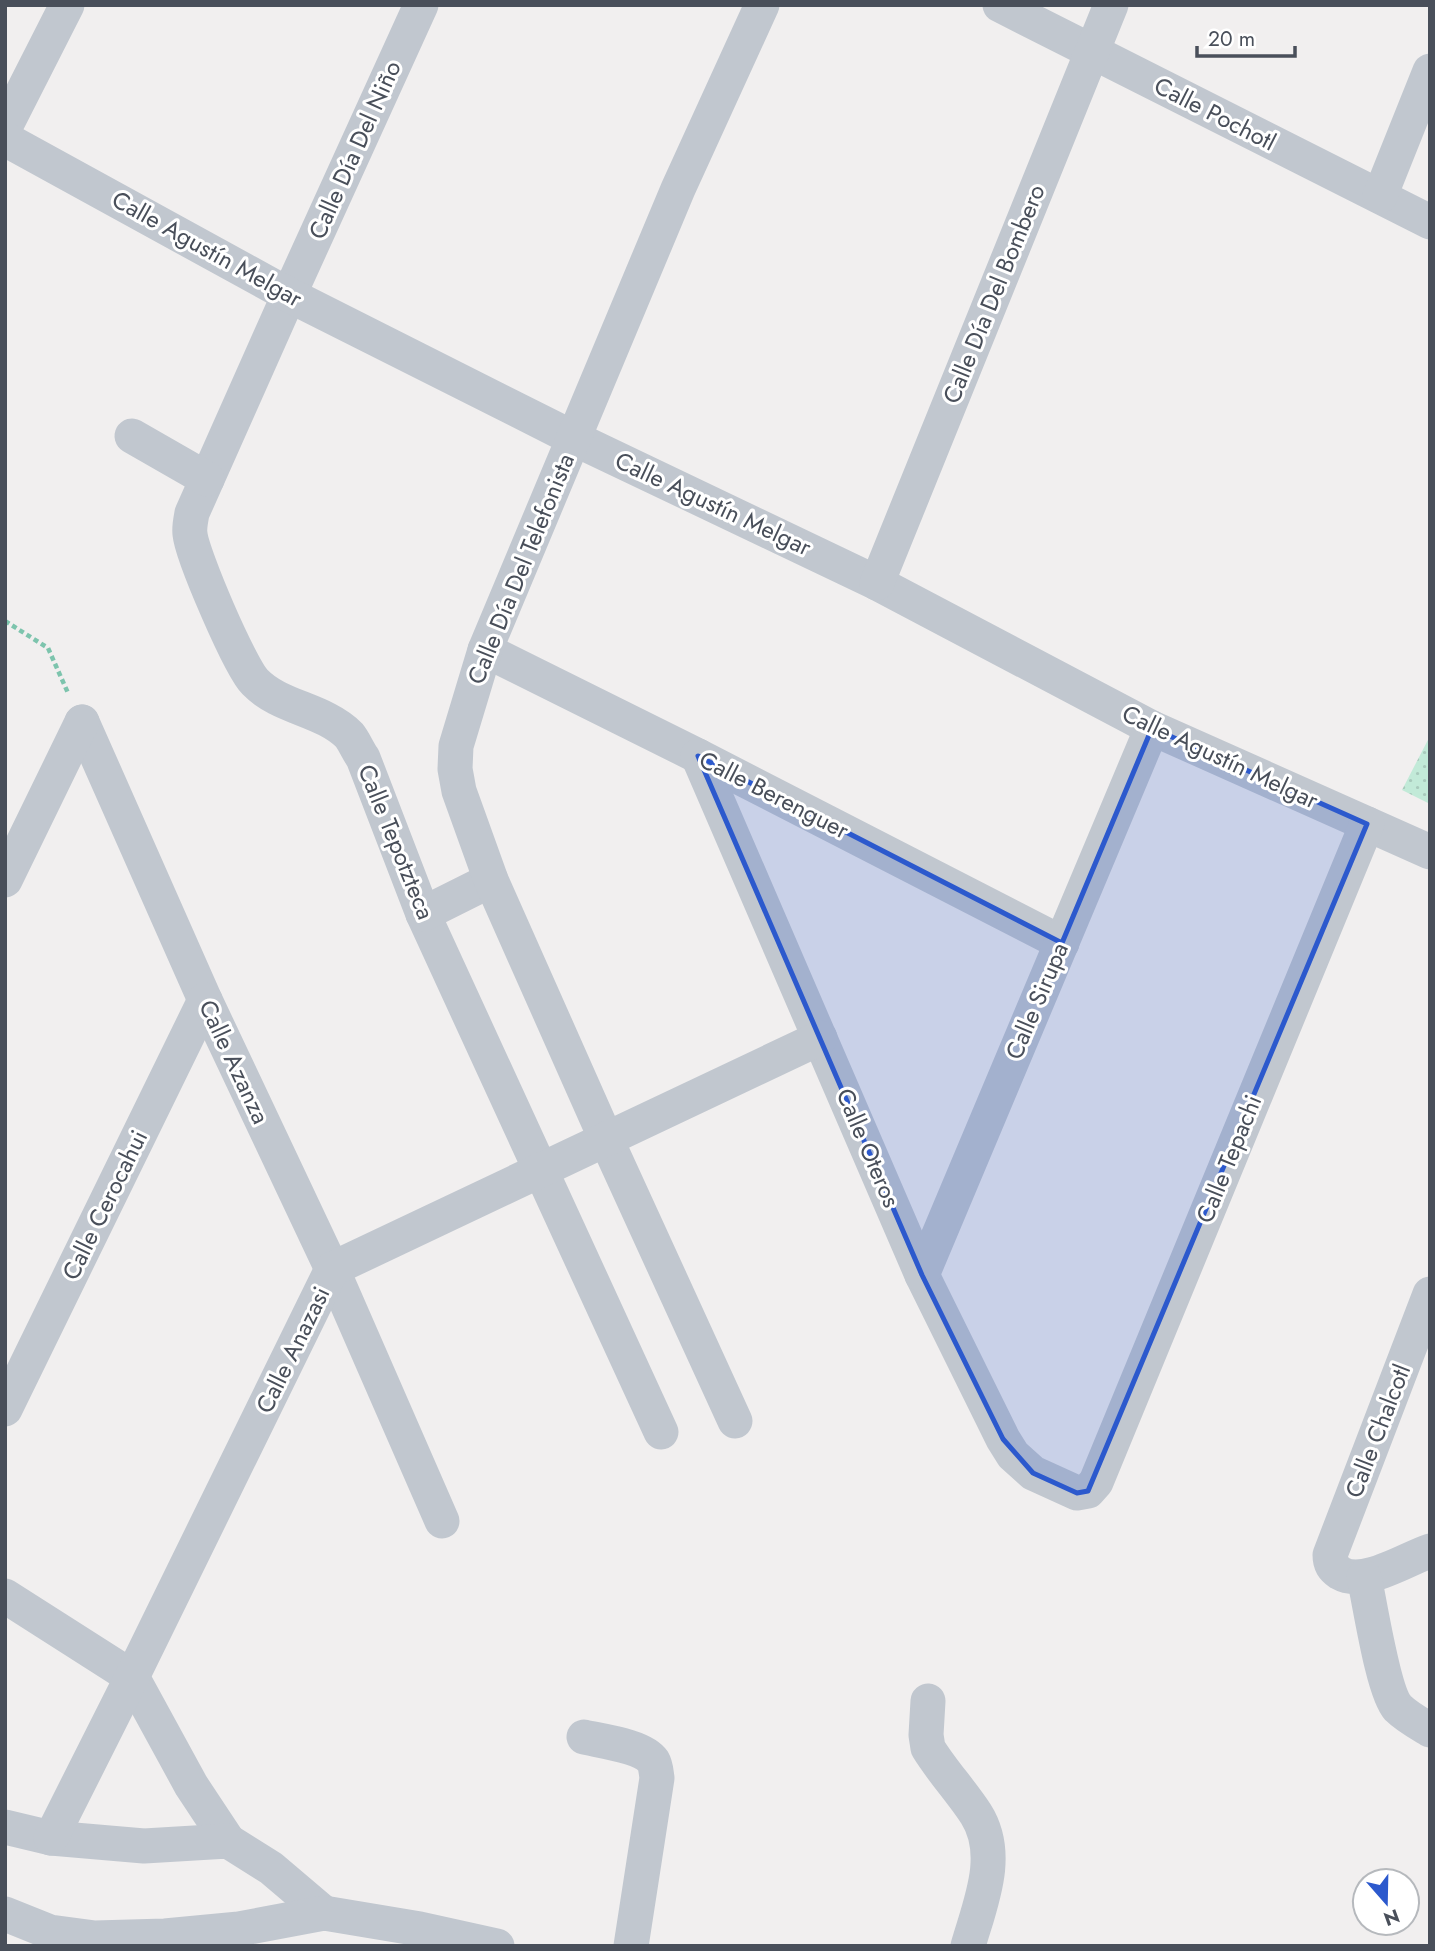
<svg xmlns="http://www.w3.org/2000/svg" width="1435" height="1951" font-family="Jost,sans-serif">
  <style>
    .green { fill: url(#green-dots) }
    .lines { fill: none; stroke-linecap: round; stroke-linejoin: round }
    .path { stroke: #7dc4ad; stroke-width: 4.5; stroke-dasharray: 5 3.5; stroke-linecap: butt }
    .minor { stroke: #c1c7cf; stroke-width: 35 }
    .marked { fill: #2c59cd; fill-opacity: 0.2; stroke: #2c59cd; stroke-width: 5; stroke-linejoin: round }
    .labels { text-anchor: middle; stroke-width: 6; stroke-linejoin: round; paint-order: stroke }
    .street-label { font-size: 24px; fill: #494f5a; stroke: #fff }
  </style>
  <defs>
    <pattern id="green-dots" width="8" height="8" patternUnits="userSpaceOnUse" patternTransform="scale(1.75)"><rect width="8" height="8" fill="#c2ead8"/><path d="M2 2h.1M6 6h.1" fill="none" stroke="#a8cabc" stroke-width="1.8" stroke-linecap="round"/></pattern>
  </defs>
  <rect width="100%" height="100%" fill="#f1efef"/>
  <polygon class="green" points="1430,736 1430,804 1402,790"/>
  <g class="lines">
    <polyline class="path" points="5,621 48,648 68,693"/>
    <g class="minor">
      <path d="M421 5 289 295 192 513C191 519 189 527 190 534 192 555 240 667 255 682 280 708 323 709 349 735 354 741 358 751 363 758L423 914 661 1432"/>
      <polyline points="1000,5 1430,222"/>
      <polyline points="5,127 67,5"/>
      <polyline points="5,139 289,295 573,438 877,583 1152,728 1430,852"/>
      <polyline points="1380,196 1430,71"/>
      <polyline points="132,436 207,479"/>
      <polyline points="877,583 1111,5"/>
      <polyline points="485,650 698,756 1062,943"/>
      <polyline points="82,722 205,1000 332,1269 442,1521"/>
      <polyline points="698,756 922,1275 1003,1439 1013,1455 1033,1473 1077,1493 1088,1491 1096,1482 1367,824"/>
      <polyline points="5,880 82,722"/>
      <polyline points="423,914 491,880"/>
      <polyline points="922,1275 1152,728"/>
      <path d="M1430 1294 1330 1555C1330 1564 1333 1568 1340 1573 1364 1587 1406 1559 1430 1551"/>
      <polyline points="5,1409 205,1000"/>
      <polyline points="735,1421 606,1139 491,880 459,791 455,769 456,746 485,650 678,189 762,5"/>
      <path d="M1364 1577C1370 1603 1383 1692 1398 1708 1407 1717 1420 1724 1430 1730"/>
      <polyline points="5,1596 132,1677 191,1785 228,1841"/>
      <path d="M928 1701 926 1735 928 1748C942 1771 961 1791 976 1814 1002 1855 980 1904 968 1946"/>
      <path d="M584 1737C601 1741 643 1746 653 1761 656 1766 656 1772 657 1778L631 1946"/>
      <polyline points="5,1827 51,1838 144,1846 228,1841 271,1868 324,1913"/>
      <polyline points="51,1838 132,1677 332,1269 820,1038"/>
      <polyline points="5,1914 50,1932 95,1938 165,1936 239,1929 324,1913 420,1929 497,1946"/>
    </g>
  </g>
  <path class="marked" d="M1152 728 1367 824 1088 1491 1077 1493 1033 1473 1003 1439 922 1275 698 756 1062 943Z"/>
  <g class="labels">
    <g class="street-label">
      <text transform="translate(1215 114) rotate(27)" y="8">Calle Pochotl</text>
      <text transform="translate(355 150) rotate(-66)" y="8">Calle Día Del Niño</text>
      <text transform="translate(207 249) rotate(29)" y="8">Calle Agustín Melgar</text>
      <text transform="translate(994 294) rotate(-68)" y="8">Calle Día Del Bombero</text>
      <text transform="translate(713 504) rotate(25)" y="8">Calle Agustín Melgar</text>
      <text transform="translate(521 569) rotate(-68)" y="8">Calle Día Del Telefonista</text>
      <text transform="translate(1220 757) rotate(25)" y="8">Calle Agustín Melgar</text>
      <text transform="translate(774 795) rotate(27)" y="8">Calle Berenguer</text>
      <text transform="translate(396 842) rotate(68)" y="8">Calle Tepotzteca</text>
      <text transform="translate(1037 1001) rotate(-67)" y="8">Calle Sirupa</text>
      <text transform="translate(234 1062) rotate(65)" y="8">Calle Azanza</text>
      <text transform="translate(868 1148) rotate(67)" y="8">Calle Oteros</text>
      <text transform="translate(1229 1159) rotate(-68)" y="8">Calle Tepachi</text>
      <text transform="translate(105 1205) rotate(-64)" y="8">Calle Cerocahui</text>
      <text transform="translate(293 1350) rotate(-64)" y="8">Calle Anazasi</text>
      <text transform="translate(1378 1431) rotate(-69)" y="8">Calle Chalcotl</text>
    </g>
  </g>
  <rect width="1435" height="1951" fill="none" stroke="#494f5a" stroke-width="14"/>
  <g transform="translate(1386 1902) rotate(160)"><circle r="33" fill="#ffffff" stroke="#b6b9bd" stroke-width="2"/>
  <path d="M0-5L12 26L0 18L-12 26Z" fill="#2c59cd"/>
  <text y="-10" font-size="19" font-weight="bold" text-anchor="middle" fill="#494f5a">N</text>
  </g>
  <path d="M1197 46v10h98v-10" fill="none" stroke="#494f5a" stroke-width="3.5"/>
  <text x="1208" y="46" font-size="21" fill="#494f5a" stroke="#ffffff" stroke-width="5" paint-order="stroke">20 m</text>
</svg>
